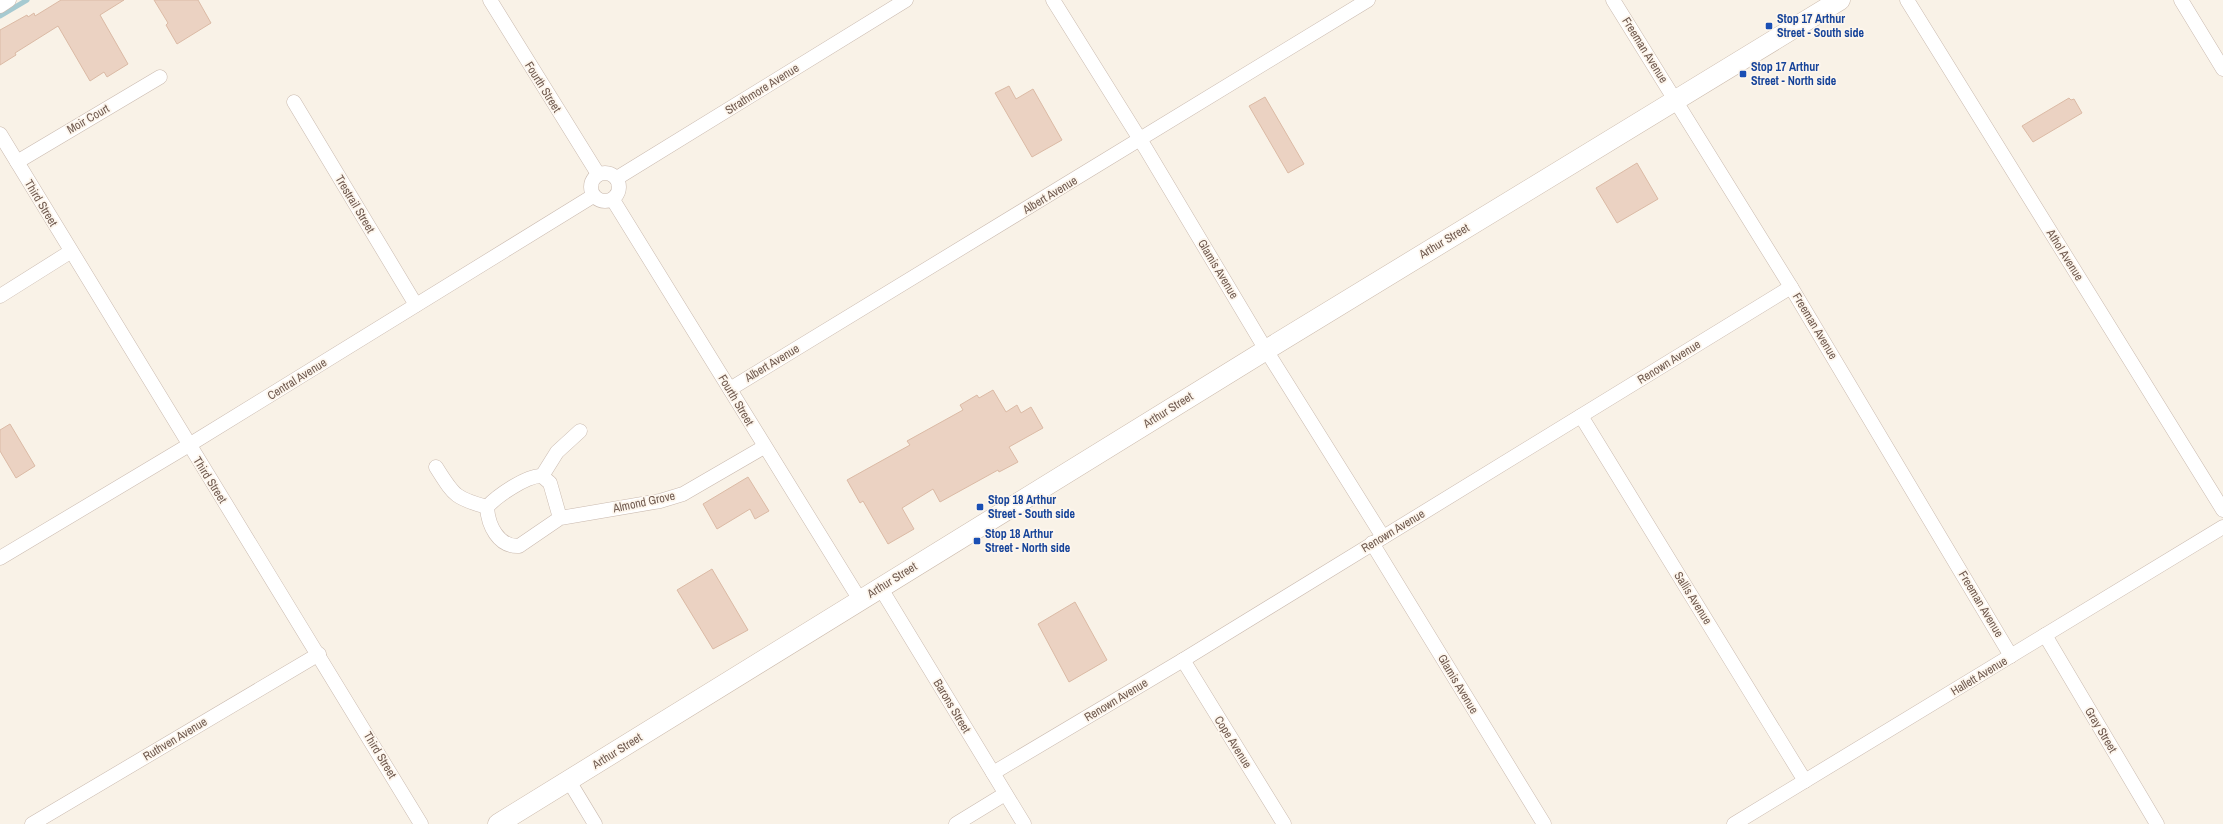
<svg xmlns="http://www.w3.org/2000/svg" width="2223" height="824" font-family="'Archivo Narrow',sans-serif">
  <style>
    .lines { fill: none; stroke-linecap: round; stroke-linejoin: round }
    .stream { stroke: #a6cad1; stroke-width: 5 }
    .building { fill: #ebd2c2; stroke: #dbbaa5 }
    .street-casing { stroke: #cabaaf; stroke-width: 15 }
    .secondary-casing { stroke: #ccbbad; stroke-width: 21 }
    .street { stroke: #fff; stroke-width: 14 }
    .secondary { stroke: #fff; stroke-width: 20 }
    .transit-dot { fill: #1a4fb4; stroke: #fdf6ed; stroke-width: 1.5 }
    .labels { text-anchor: middle; stroke-width: 3.5; stroke-linejoin: round; paint-order: stroke }
    .transit-label { font-size: 12px; font-weight: bold; fill: #164399; stroke: #fdf6ed; text-anchor: start }
    .street-label { font-size: 12px; fill: #705a4f; stroke: #fdf6ed }
  </style>
  <rect width="100%" height="100%" fill="#f9f2e7"/>
  <g class="lines">
    <polyline class="stream" points="0,16 27,0"/>
  </g>
  <g class="building">
    <polygon points="61,0 124,0 100,15 128,64 107,77 104,72 90,81 58,26 15,53 16,55 0,65 0,30 27,15 28,17 34,13 35,16"/>
    <polygon points="154,0 198,0 211,23 177,44 166,25 168,23"/>
    <polygon points="1009,86 1016,99 1033,89 1062,140 1032,157 995,93"/>
    <polygon points="1265,97 1304,164 1288,173 1249,106"/>
    <polygon points="2069,98 2071,100 2074,99 2082,113 2033,142 2022,126"/>
    <polygon points="1637,163 1658,199 1617,223 1596,188"/>
    <polygon points="993,390 1006,412 1017,405 1021,413 1031,407 1043,428 1009,447 1018,462 999,472 998,470 940,502 933,489 902,508 914,529 888,544 863,501 860,503 847,480 910,445 907,441 963,410 960,405 977,395 979,398"/>
    <polygon points="10,424 35,466 16,478 0,451 0,430"/>
    <polygon points="748,477 769,511 755,519 750,509 717,529 703,504"/>
    <polygon points="712,569 748,630 713,649 677,590"/>
    <polygon points="1075,602 1107,660 1069,682 1038,624"/>
  </g>
  <g class="lines">
    <g class="street-casing">
      <g id="street">
        <polyline points="490,0 598,174"/>
        <polyline points="1053,0 1146,149 1266,350 1383,537"/>
        <polyline points="1613,0 1791,287 2011,656"/>
        <polyline points="1907,0 2223,510"/>
        <polyline points="2181,0 2223,69"/>
        <polyline points="0,6 9,0"/>
        <polyline points="294,102 416,305"/>
        <polyline points="0,134 421,824"/>
        <polyline points="17,162 160,77"/>
        <circle cx="605" cy="187" r="14"/>
        <polyline points="617,178 906,0"/>
        <polyline points="613,200 860,600"/>
        <polyline points="0,296 70,252"/>
        <polyline points="730,389 1368,0"/>
        <polyline points="1581,416 1805,781"/>
        <path d="M436 467C454 495 454 498 487 507"/>
        <polyline points="542,476 557,452 580,431"/>
        <path d="M560 518 550 483 542 476C527 475 497 496 487 507 488 525 498 547 519 546L560 518 660 501 683 494 764 447"/>
        <polyline points="1372,543 1544,824"/>
        <polyline points="0,558 189,445 593,196"/>
        <polyline points="880,587 1024,824"/>
        <polyline points="2045,635 2157,824"/>
        <polyline points="1183,660 1284,824"/>
        <polyline points="993,773 1183,660 1791,287"/>
        <polyline points="569,781 595,824"/>
        <polyline points="32,824 319,654"/>
        <polyline points="956,824 1005,794"/>
        <polyline points="1734,824 2223,527"/>
      </g>
    </g>
    <g class="secondary-casing">
      <polyline id="secondary" points="498,824 1266,350 1840,0"/>
    </g>
    <use href="#street" class="street"/>
    <use href="#secondary" class="secondary"/>
  </g>
  <g class="transit-dot">
    <rect x="1765" y="22" width="8" height="8" rx="2"/>
    <rect x="1739" y="70" width="8" height="8" rx="2"/>
    <rect x="976" y="503" width="8" height="8" rx="2"/>
    <rect x="973" y="537" width="8" height="8" rx="2"/>
  </g>
  <g class="labels">
    <g class="transit-label">
      <text x="1777" y="23">Stop 17 Arthur<tspan x="1777" dy="14">Street - South side</tspan></text>
      <text x="1751" y="71">Stop 17 Arthur<tspan x="1751" dy="14">Street - North side</tspan></text>
      <text x="988" y="504">Stop 18 Arthur<tspan x="988" dy="14">Street - South side</tspan></text>
      <text x="985" y="538">Stop 18 Arthur<tspan x="985" dy="14">Street - North side</tspan></text>
    </g>
    <g class="street-label">
      <text transform="translate(1645 50) rotate(58)" y="4">Freeman Avenue</text>
      <text transform="translate(543 87) rotate(58)" y="4">Fourth Street</text>
      <text transform="translate(762 89) rotate(-32)" y="4">Strathmore Avenue</text>
      <text transform="translate(88 119) rotate(-30)" y="4">Moir Court</text>
      <text transform="translate(1050 195) rotate(-31)" y="4">Albert Avenue</text>
      <text transform="translate(41 203) rotate(59)" y="4">Third Street</text>
      <text transform="translate(355 204) rotate(59)" y="4">Trestrail Street</text>
      <text transform="translate(1444 241) rotate(-31)" y="4">Arthur Street</text>
      <text transform="translate(2065 255) rotate(58)" y="4">Athol Avenue</text>
      <text transform="translate(1218 269) rotate(59)" y="4">Glamis Avenue</text>
      <text transform="translate(1815 326) rotate(59)" y="4">Freeman Avenue</text>
      <text transform="translate(1669 362) rotate(-32)" y="4">Renown Avenue</text>
      <text transform="translate(772 363) rotate(-31)" y="4">Albert Avenue</text>
      <text transform="translate(297 379) rotate(-32)" y="4">Central Avenue</text>
      <text transform="translate(736 400) rotate(59)" y="4">Fourth Street</text>
      <text transform="translate(1168 410) rotate(-32)" y="4">Arthur Street</text>
      <text transform="translate(210 480) rotate(58)" y="4">Third Street</text>
      <text transform="translate(644 502) rotate(-12)" y="4">Almond Grove</text>
      <text transform="translate(1393 531) rotate(-31)" y="4">Renown Avenue</text>
      <text transform="translate(892 580) rotate(-32)" y="4">Arthur Street</text>
      <text transform="translate(1693 598) rotate(58)" y="4">Sallis Avenue</text>
      <text transform="translate(1981 604) rotate(59)" y="4">Freeman Avenue</text>
      <text transform="translate(1979 676) rotate(-31)" y="4">Hallett Avenue</text>
      <text transform="translate(1458 684) rotate(59)" y="4">Glamis Avenue</text>
      <text transform="translate(1116 700) rotate(-31)" y="4">Renown Avenue</text>
      <text transform="translate(952 706) rotate(59)" y="4">Barons Street</text>
      <text transform="translate(2101 730) rotate(59)" y="4">Gray Street</text>
      <text transform="translate(175 739) rotate(-31)" y="4">Ruthven Avenue</text>
      <text transform="translate(1233 742) rotate(58)" y="4">Cope Avenue</text>
      <text transform="translate(617 751) rotate(-32)" y="4">Arthur Street</text>
      <text transform="translate(380 755) rotate(59)" y="4">Third Street</text>
    </g>
  </g>
</svg>
